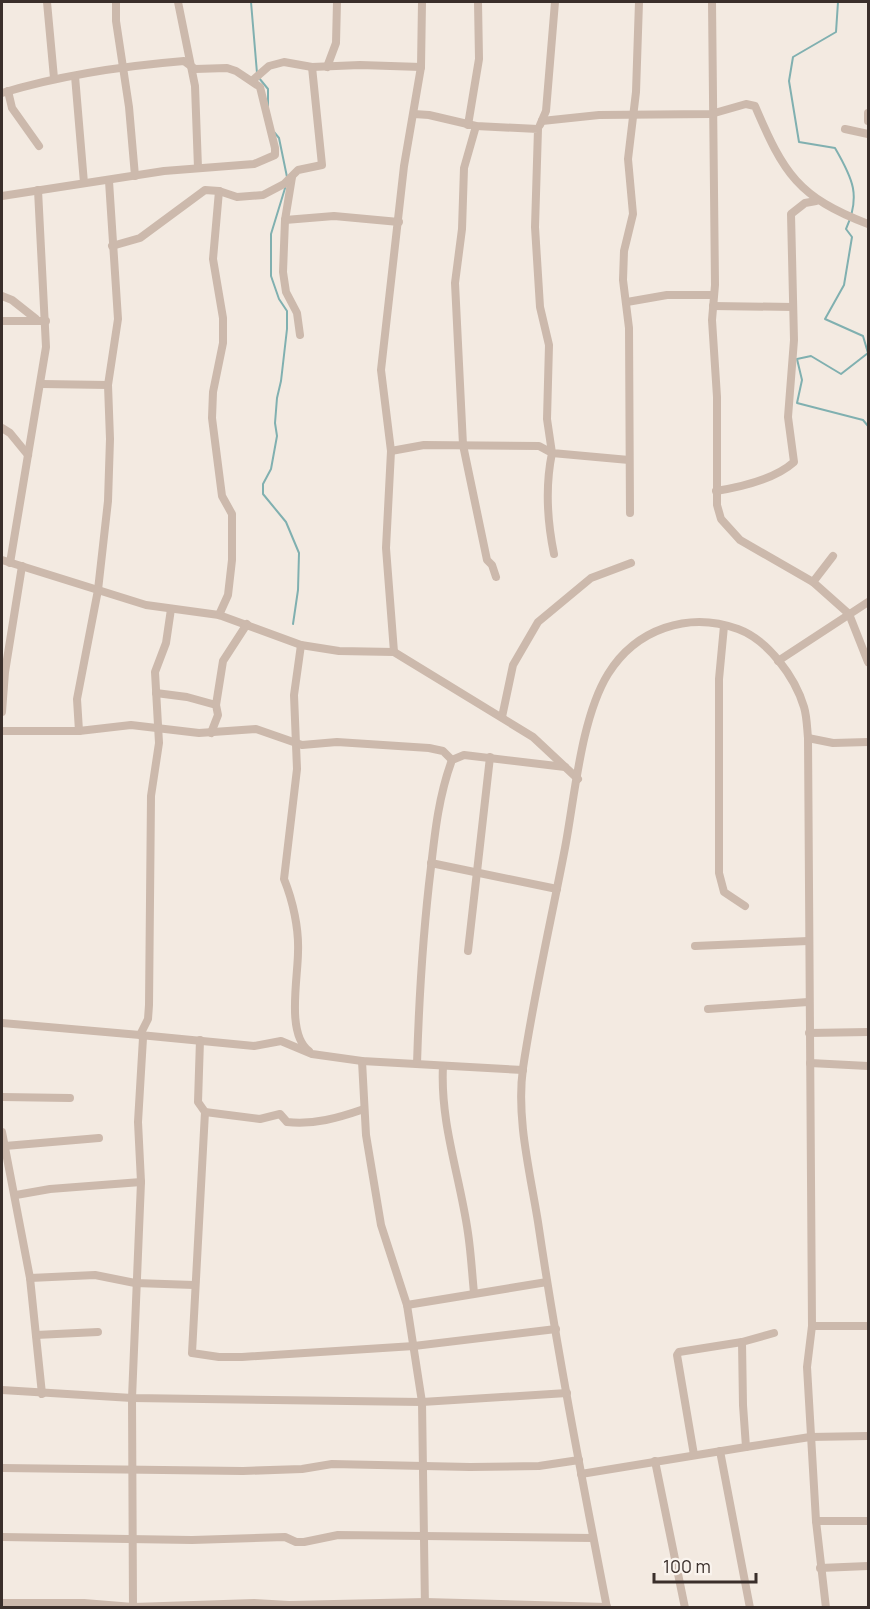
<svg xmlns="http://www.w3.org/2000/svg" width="870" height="1609" font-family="Manrope,sans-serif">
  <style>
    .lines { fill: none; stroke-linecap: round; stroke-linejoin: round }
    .stream { stroke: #80b0b0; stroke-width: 2 }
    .minor { stroke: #ccb9ac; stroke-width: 8 }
  </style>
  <rect width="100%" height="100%" fill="#f3eae1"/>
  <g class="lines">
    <g class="stream">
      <polyline points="251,2 257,73"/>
      <path d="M838 2 836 32 793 57 789 81 799 142 835 148C853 179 861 196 846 229L852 237 844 285 825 319 863 336 868 353 841 374 811 356 797 359 802 380 797 403 863 420 868 426"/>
      <polyline points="259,78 268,89 268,106"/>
      <polyline points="274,132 279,138 287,177"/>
      <polyline points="286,185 271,234 271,276 279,299 287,311 287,329 281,381 277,398 275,423 277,436 271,469 263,484 263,494 286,522 299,553 298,590 293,624"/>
    </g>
    <g class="minor">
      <polyline points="47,2 54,78"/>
      <polyline points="116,2 116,21 129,107 135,176"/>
      <polyline points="178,2 195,86 198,168"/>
      <polyline points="712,2 715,285 712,320 717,397 717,505 721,519 740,540 813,582 849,614 868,662"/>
      <polyline points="327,67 336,43 337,2"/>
      <polyline points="75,76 84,183"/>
      <polyline points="253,80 269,66 284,62 312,67 360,65 421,67"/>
      <polyline points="8,91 12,108 39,146"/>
      <path d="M2 93C61 75 123 66 184 61L195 69 227 68 236 71 260 87 275 148V155L254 164 164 171 2 196"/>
      <polyline points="868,113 868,121"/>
      <polyline points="414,114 429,115 476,126 538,129 535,227 540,307 549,345 547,419 552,453 629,460"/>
      <path d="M542 121 599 115 711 114 746 104 755 106C784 174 798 197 868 224"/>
      <polyline points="468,125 479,59 478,2"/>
      <polyline points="540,125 546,111 555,2"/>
      <polyline points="476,126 464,168 462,229 455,283 463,445 487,560 492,565 496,577"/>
      <polyline points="845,129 868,134"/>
      <polyline points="292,177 285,220 283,272 286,292 297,313 300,335"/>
      <polyline points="285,220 334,216 399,222"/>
      <polyline points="112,246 140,238 205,190 219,191 237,197 263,195 284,184 298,170 322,165 312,67"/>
      <polyline points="2,296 12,300 36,319"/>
      <polyline points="627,302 667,295 714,295"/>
      <polyline points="713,306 793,307"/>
      <polyline points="2,321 46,321"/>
      <polyline points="42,384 108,385"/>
      <polyline points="2,428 10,433 28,455"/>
      <path d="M391 451 424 445 539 446 552 453C545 487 547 520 554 554"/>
      <path d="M716 491C741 487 774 480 794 462L788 417 794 340 791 214 805 203 816 201"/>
      <polyline points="630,513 629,328 623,280 624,251 633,214 628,159 636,92 639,2"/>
      <polyline points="2,560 146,605 219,615 301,645 339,651 394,652 533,737 578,779"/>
      <polyline points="10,563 46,347 38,190"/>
      <polyline points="813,582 833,556"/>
      <polyline points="171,609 166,643 155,672 159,743 151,796 149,1005 148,1019 140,1035 254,1046 281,1041 312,1054 362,1061 523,1070"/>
      <polyline points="219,615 228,595 232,560 232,514 222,496 212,418 213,392 223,343 223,318 213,259 219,191"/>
      <polyline points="724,626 719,679 719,873 724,892 745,906"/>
      <path d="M301 645 294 695 297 769 284 879C293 901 299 929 298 952 298 978 286 1034 309 1051"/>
      <polyline points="394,652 386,548 391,451 381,370 404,166 421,67 422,2"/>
      <polyline points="778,661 868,602"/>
      <polyline points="156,693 187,697 216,705 218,715 211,733"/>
      <polyline points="216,705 223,661 247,624"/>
      <polyline points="2,712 5,672 22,566"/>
      <polyline points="502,717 513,665 538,622 591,578 631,563"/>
      <polyline points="2,731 79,731 131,725 199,733 256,729 302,745 337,742 429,748 443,751 452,760"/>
      <polyline points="79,731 77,699 98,590 108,501 110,439 108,385 118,319 109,181"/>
      <polyline points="808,738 833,743 868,742"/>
      <polyline points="431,863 557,889"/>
      <polyline points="695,946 808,941"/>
      <polyline points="468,951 490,757"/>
      <polyline points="708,1009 808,1002"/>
      <polyline points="2,1023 140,1035 143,1038 138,1122 141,1182 132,1398 133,1608"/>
      <polyline points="809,1033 868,1032"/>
      <polyline points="200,1040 198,1102 205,1112 192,1353 219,1357 242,1357 414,1346 556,1329"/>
      <polyline points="362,1061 366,1135 381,1225 407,1305 422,1402 425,1608"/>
      <polyline points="810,1063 868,1066"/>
      <path d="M417 1064C419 998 423 932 431 867 435 831 439 795 452 760L464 755 565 767"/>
      <path d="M443 1066C440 1124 460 1176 468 1233 471 1253 472 1273 474 1293"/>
      <polyline points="2,1097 70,1098"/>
      <path d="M205 1112 260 1119 280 1114 287 1122C314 1125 338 1118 364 1109"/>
      <polyline points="2,1132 30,1278 42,1394"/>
      <polyline points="5,1146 99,1138"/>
      <polyline points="16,1195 50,1189 141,1182"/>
      <polyline points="30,1278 95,1275 135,1283 194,1285"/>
      <polyline points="407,1305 547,1282"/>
      <polyline points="812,1326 868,1326"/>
      <polyline points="36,1335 98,1332"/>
      <polyline points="2,1390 132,1398 422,1402 567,1393"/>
      <polyline points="746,1447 810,1437 868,1436"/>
      <polyline points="720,1451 750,1608"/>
      <polyline points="694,1455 677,1355 679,1352 742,1342"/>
      <polyline points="655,1461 685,1608"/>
      <polyline points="2,1468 243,1471 302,1469 332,1464 470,1467 539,1466 579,1460"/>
      <polyline points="581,1474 746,1447 743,1405 742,1342 774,1333"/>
      <polyline points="816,1521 868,1521"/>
      <polyline points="2,1537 192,1540 285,1537 296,1542 304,1542 338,1535 593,1538"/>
      <polyline points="820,1568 868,1566"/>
      <polyline points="2,1603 84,1603 133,1607 254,1603 289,1605 425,1602 607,1607"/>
      <path d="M607 1608C582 1479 557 1351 538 1222 530 1172 516 1118 523 1068 534 994 551 921 565 848 575 795 581 718 608 674 636 629 688 611 738 629 768 640 795 677 804 707 807 717 807 728 808 738L812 1326 807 1367 816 1521 826 1608"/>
    </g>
  </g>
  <rect width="870" height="1609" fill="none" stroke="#3a2f2b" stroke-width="6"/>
  <path d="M654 1573v9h102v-9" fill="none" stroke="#3a2f2b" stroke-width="3"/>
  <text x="663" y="1573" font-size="18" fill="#3a2f2b" stroke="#faf4ee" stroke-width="4.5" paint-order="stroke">100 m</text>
</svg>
